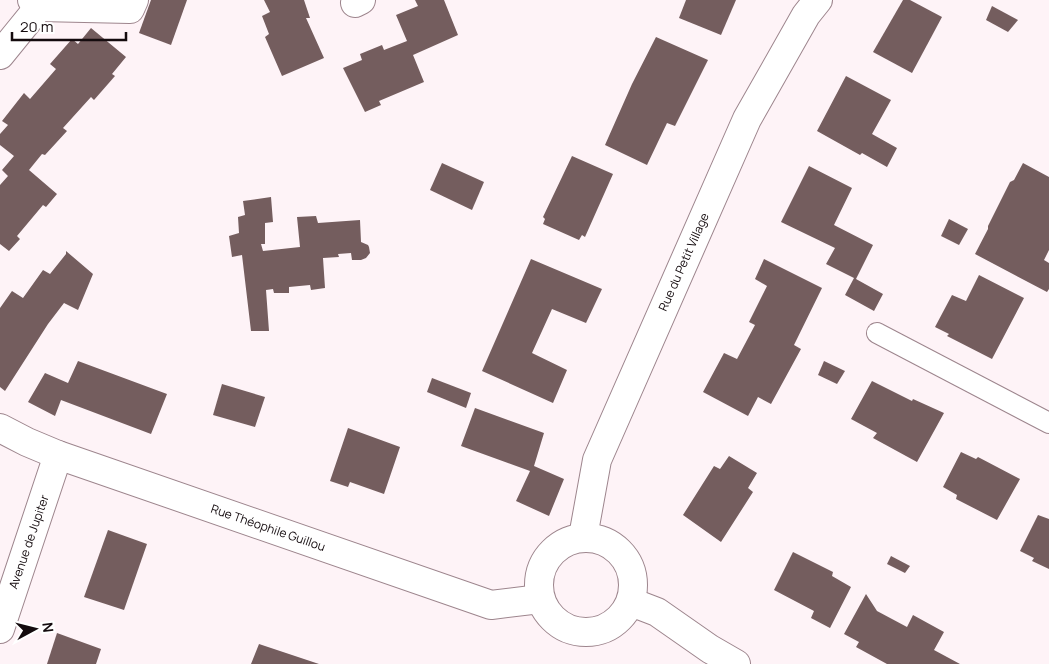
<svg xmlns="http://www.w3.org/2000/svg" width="1049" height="664" font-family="Manrope,sans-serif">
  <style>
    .building { fill: #745d5e }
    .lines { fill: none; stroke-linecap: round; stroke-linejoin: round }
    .lane-casing { stroke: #9d858d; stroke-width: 22 }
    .street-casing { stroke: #9d858d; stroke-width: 30 }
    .lane { stroke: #fff; stroke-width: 20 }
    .street { stroke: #fff; stroke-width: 28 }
    .labels { text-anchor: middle; stroke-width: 5; stroke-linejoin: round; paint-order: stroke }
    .street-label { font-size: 12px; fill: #140b0e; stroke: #fff }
  </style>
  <rect width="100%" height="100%" fill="#fef3f7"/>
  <g class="building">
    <polygon points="151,0 187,0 171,45 139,33"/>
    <polygon points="264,0 304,0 310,18 306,18 324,58 282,76 265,37 269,34 262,16 270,12"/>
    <polygon points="415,0 444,0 458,35 413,55 424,82 379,101 381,105 365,112 343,68 362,60 360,54 382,45 384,50 407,41 396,15 418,6"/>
    <polygon points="686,0 736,0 721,35 679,18"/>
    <polygon points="903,0 910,0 942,17 912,73 873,52"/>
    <polygon points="992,6 1018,20 1008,32 986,20"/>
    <polygon points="91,28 126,57 112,74 115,76 94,100 91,97 63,128 67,131 45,155 42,154 29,170 57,194 46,207 43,205 17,236 20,239 9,251 0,244 0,185 8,176 2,170 14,156 0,145 0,134 8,125 2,121 24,93 30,99 56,69 50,64 72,39 78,44"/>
    <polygon points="656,37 708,60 675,126 667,123 647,165 605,145 632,84"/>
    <polygon points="846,76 891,100 872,134 897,148 887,167 862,153 860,155 817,131"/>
    <polygon points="572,156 613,174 585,237 582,235 579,240 543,224 545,219 543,217"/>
    <polygon points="442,163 484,182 472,210 430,190"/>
    <polygon points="1023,163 1049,177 1049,250 1044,260 1049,263 1049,289 1047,292 975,254 988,229 988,226 1010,182 1014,180"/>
    <polygon points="809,166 852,188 834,225 873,245 856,279 883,294 874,311 845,295 854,278 826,264 835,248 781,222"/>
    <polygon points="271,197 273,222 265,223 265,244 261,244 263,251 300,247 297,217 316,216 318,223 360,220 361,242 368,245 369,247 370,253 366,258 361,260 352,260 351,253 338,254 339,257 323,258 325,288 311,290 310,285 289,287 289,293 274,293 273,289 266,290 269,331 251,331 242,255 232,257 229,236 239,233 238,217 245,215 243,201"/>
    <polygon points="949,219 968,229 959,245 941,236"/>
    <polygon points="66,251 93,274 78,310 64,303 48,324 5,391 0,387 0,308 12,291 23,298 43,270 50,274 66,254"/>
    <polygon points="531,259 602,289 586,323 552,309 532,353 567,370 553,403 482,371"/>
    <polygon points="764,259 822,288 794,345 801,349 771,404 758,397 748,416 703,392 724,353 737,359 755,325 749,322 767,286 755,279"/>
    <polygon points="979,275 1024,298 992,359 947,336 949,334 935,327 952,295 966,301"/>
    <polygon points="78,361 167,394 151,434 61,400 55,416 28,402 45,373 68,383"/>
    <polygon points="824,361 845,371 837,384 818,375"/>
    <polygon points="432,378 471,393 466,408 427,392"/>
    <polygon points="872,381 912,401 913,399 944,413 917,462 873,438 877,433 851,419"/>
    <polygon points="222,384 265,397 255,427 213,415"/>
    <polygon points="475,408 544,433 534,466 564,479 549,516 516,501 530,471 461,446"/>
    <polygon points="348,428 400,447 384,494 350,482 348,487 330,481"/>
    <polygon points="961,452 976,459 978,457 1020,479 997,520 956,499 957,495 943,487"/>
    <polygon points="729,456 757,473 748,488 753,492 721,542 683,515 714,466 720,469"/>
    <polygon points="1038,515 1049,519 1049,569 1032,561 1034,558 1020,551"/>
    <polygon points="108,530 147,544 124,610 84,597"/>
    <polygon points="793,552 833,572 832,576 851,587 830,628 811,618 814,611 774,590"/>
    <polygon points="891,556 910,566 905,573 887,564"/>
    <polygon points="866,594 877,611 907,627 913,615 944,632 934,650 960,664 887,664 856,647 859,642 844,634"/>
    <polygon points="57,633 101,649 96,664 47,664"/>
    <polygon points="259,644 319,664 251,664"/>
  </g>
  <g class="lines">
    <g class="lane-casing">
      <polyline id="lane" points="877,333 1049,423"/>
    </g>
    <g class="street-casing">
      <g id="street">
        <polyline points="32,0 39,7 130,9 134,0"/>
        <polyline points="355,3 361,0"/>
        <polyline points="0,55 39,7"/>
        <polyline points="0,428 27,442 58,455 491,605 540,599"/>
        <polyline points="583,537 597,460 747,119 806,15 818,0"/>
        <circle cx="586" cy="585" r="47"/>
        <polyline points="631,602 657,612 710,649 736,664"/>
        <polyline points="0,629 58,455"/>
      </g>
    </g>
    <use href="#lane" class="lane"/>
    <use href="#street" class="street"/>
  </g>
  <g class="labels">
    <g class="street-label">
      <text transform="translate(684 262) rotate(-66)" y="4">Rue du Petit Village</text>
      <text transform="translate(268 528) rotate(19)" y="4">Rue Théophile Guillou</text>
      <text transform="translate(29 542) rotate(-71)" y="4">Avenue de Jupiter</text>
    </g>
  </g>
  <g transform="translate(35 629) rotate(83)" stroke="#ffffff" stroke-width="4" paint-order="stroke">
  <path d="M0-4L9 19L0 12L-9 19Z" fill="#140b0e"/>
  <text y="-8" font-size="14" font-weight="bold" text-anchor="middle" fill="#140b0e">N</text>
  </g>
  <path d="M12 32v8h114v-8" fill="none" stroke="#140b0e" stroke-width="2.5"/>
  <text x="20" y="32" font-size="15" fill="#140b0e" stroke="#ffffff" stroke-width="4" paint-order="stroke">20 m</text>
</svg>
